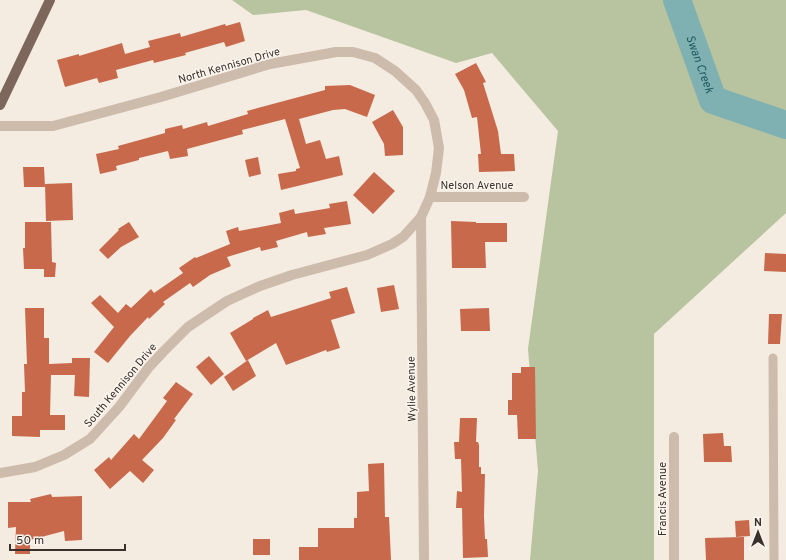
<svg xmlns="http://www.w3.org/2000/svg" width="786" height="560" font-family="Overpass,sans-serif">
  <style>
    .green { fill: #b8c4a0 }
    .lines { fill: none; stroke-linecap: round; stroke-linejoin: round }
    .river { stroke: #7fb0b2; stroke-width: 28 }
    .building { fill: #c8694b }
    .service { stroke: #cdbbac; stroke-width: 9 }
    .minor { stroke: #cdbbac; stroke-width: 10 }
    .primary { stroke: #7d675c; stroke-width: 10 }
    .labels { text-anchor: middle; stroke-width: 3; stroke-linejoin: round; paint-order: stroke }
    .street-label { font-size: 11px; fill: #3b302b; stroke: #fbf5ee }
    .water-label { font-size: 12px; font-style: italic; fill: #1f5a5e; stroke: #fbf5ee }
  </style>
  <rect width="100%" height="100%" fill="#f4ebe1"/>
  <polygon class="green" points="232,0 786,0 786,213 654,334 654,560 530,560 538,471 528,349 558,131 492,53 456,63 306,10 253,15"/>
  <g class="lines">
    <path class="river" id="s1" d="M677 0 713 100 786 125"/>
  </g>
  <g class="building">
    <polygon points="240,22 245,41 226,47 224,42 185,53 186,55 154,63 153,60 116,70 118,78 99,83 97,78 65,87 57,60 79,54 79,56 122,43 125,54 150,47 148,41 180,33 181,37 225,24 226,26"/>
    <polygon points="476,63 486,82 483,83 498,131 501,154 514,154 515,171 479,172 478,154 481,154 477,117 472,118 464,90 455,74"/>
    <polygon points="350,85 375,95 367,117 345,109 333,110 299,119 306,144 320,140 326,159 339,156 343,175 281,190 278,174 296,171 296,169 300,168 285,119 242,130 243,134 187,149 188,156 170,159 168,151 139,158 139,160 116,166 117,170 100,174 96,154 119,149 118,146 165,133 165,129 182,125 183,129 207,122 208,126 248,114 247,111 325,90 325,86"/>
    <polygon points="393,110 403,127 403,155 385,156 384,144 372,122"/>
    <polygon points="258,157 261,174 249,177 245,160"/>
    <polygon points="23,167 44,167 45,187 24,187"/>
    <polygon points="374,172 395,191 373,214 353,195"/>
    <polygon points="72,183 73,220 46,221 45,184"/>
    <polygon points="347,201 351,224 324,228 326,234 308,237 307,232 276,241 278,247 261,251 260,247 227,257 231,266 210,275 193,287 190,283 163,302 165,304 149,319 148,317 130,336 108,363 94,352 114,327 91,303 100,295 118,313 126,304 131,308 151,289 154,293 183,273 179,268 195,257 196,258 230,244 226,231 238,227 239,231 281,223 279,213 294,209 295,214 330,208 329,204"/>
    <polygon points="451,221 476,222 476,223 507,223 507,242 485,242 486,268 452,268"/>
    <polygon points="25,222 51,222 52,262 56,263 55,277 44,277 44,269 24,269 23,248 25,248"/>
    <polygon points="129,222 139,237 121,247 108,259 99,250 119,230 118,229"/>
    <polygon points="765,253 786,254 786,272 764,271"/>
    <polygon points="394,285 399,309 381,312 377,288"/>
    <polygon points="347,287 355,313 331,320 340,348 327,352 326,350 286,365 276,343 246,361 230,333 253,319 253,318 268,310 271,317 331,298 329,292"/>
    <polygon points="25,308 44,308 44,338 49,338 49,364 72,363 72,358 90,358 89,397 74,396 75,375 51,375 50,415 65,415 65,430 40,430 40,437 12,436 12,416 22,416 22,392 25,392 24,364 27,364"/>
    <polygon points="489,308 490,331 461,331 460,309"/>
    <polygon points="769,314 782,314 780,344 768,344"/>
    <polygon points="209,356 224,374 211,385 196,367"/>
    <polygon points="248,360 256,376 233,391 224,377"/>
    <polygon points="521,367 535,367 536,439 518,439 517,415 508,415 508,400 512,400 512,373 521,373"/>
    <polygon points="176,382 193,394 174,419 176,420 163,438 142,460 154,470 143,483 130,471 110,489 94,470 109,457 111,460 134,434 139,439 167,401 163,398"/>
    <polygon points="460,418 477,418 476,442 478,442 479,445 479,467 481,467 481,474 485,474 484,516 485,539 487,539 488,557 463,558 462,508 456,508 457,491 462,492 461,459 455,459 454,442 459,442"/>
    <polygon points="723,433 724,446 731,446 732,462 704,462 703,434"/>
    <polygon points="384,463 385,517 389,517 391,560 299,560 299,547 318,547 318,528 354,528 354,518 357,518 357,492 369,491 368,464"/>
    <polygon points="51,494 52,497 82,496 82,540 65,541 64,531 30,540 30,554 15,554 16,527 8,528 8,502 31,502 30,499"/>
    <polygon points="749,520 750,536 736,537 735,521"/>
    <polygon points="744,537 744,560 706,560 705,538"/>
    <rect x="253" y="539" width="17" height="16"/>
  </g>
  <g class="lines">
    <polyline class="service" points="773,358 774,560"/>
    <g class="minor">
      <polyline points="0,126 53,126 161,97 270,64 336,52 353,52 375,58 395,71 416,90 425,103 434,120 439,148 436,173 430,197 421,217 403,237 392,244 367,255 292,275 260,286 227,301 188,327 163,352 149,367 119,407 90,439 64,455 35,467 0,473"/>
      <polyline points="430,197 524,197"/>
      <polyline points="421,217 424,560"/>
      <polyline points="674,437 674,560"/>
    </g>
    <polyline class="primary" points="0,105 50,0"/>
  </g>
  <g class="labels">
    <g class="street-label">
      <text transform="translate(229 65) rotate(-16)" y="4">North Kennison Drive</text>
      <text x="477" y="189">Nelson Avenue</text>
      <text transform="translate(120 385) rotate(-50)" y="4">South Kennison Drive</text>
      <text transform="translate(411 389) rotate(-91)" y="4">Wylie Avenue</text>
      <text transform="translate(662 499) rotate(-90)" y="4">Francis Avenue</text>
    </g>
    <g class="water-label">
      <text dy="4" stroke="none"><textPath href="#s1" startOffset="68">Swan Creek</textPath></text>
    </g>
  </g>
  <g transform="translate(758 532)" stroke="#fbf5ee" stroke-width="3" paint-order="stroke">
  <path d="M0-3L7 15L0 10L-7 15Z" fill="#3b302b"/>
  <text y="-6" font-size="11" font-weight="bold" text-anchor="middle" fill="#3b302b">N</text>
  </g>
  <path d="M10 544v6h115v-6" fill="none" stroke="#3b302b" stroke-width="2"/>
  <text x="16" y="544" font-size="12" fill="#3b302b" stroke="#fbf5ee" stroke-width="3" paint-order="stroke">50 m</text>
</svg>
